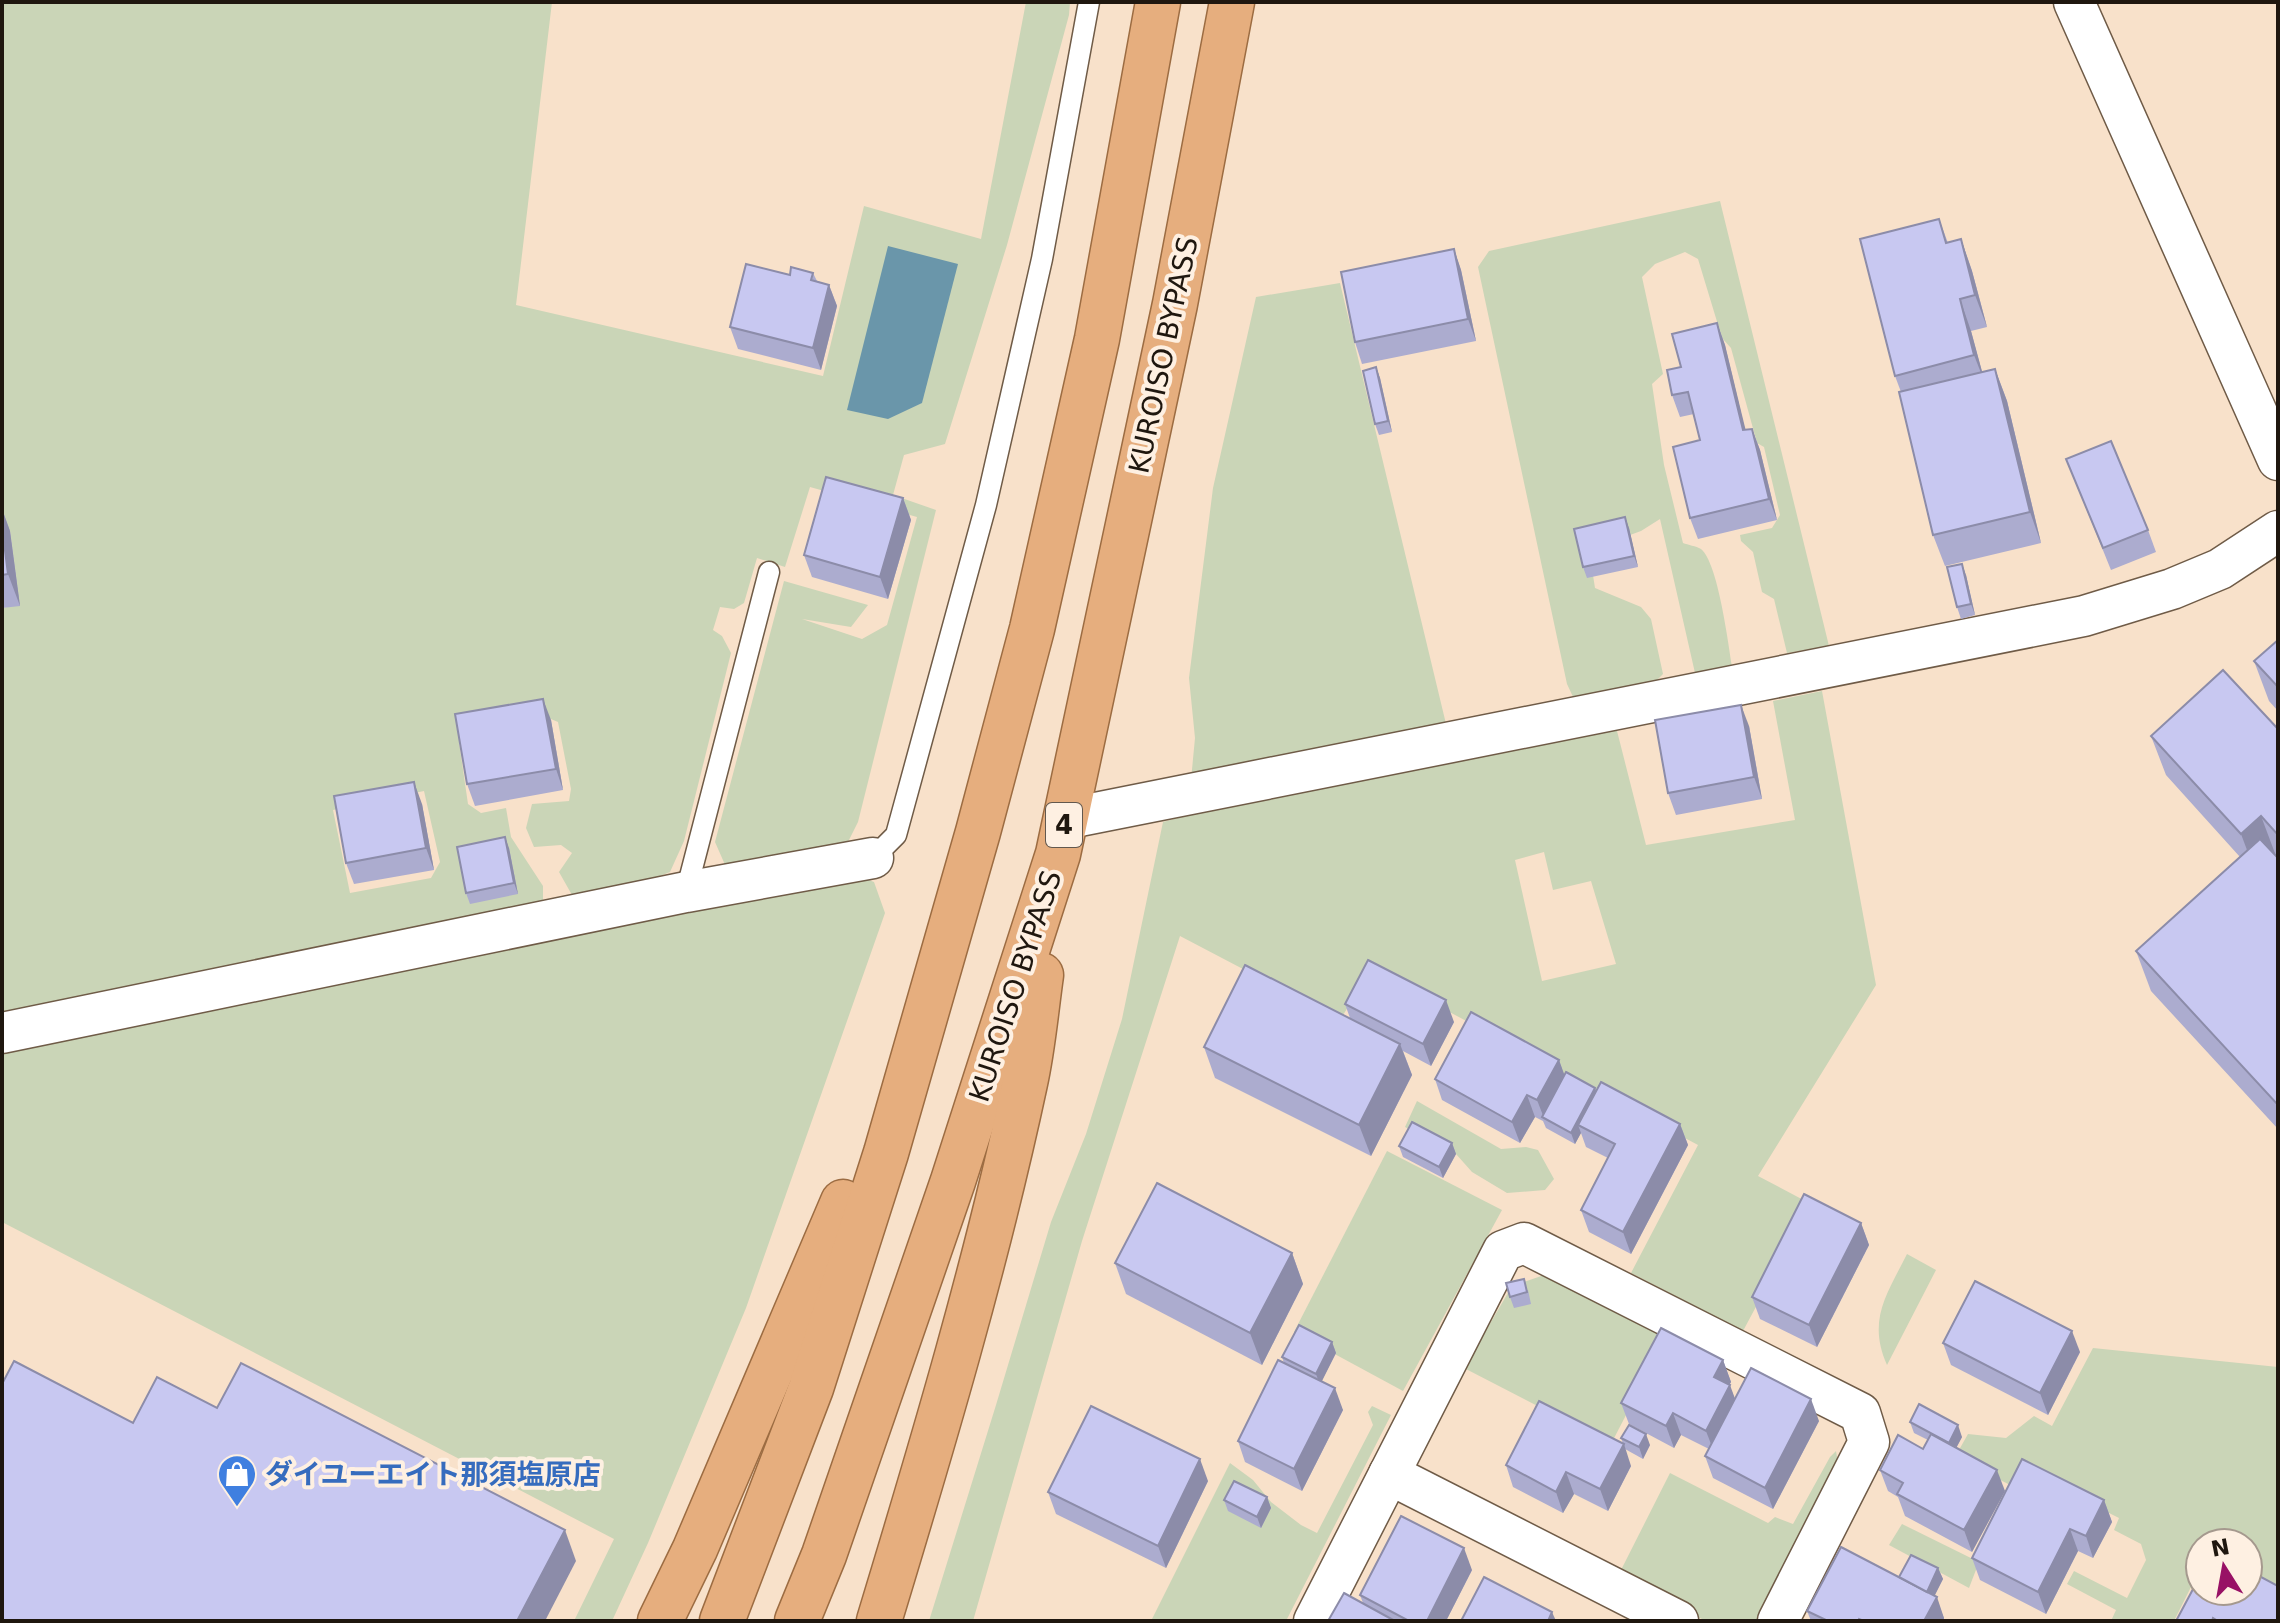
<svg xmlns="http://www.w3.org/2000/svg" width="2280" height="1623" font-family="'DejaVu Sans','Noto Sans JP',sans-serif">
  <style>
    .green { fill: #cad5b7; fill-rule: evenodd }
    .water { fill: #6a96aa }
    .lines { fill: none; stroke-linecap: round; stroke-linejoin: round }
    .service-casing { stroke: #6f5b47; stroke-width: 23 }
    .minor-casing { stroke: #6f5b47; stroke-width: 43 }
    .trunk-casing { stroke: #9c6c42; stroke-width: 47 }
    .service { stroke: #fff; stroke-width: 20 }
    .minor { stroke: #fff; stroke-width: 40 }
    .trunk { stroke: #e6ae7e; stroke-width: 44 }
    .wall { fill: #acaccf }
    .shaded-wall { fill: #8c8ca9 }
    .building { fill: #c8c8f1; stroke: #8c8ca9; stroke-width: 2 }
    .labels { text-anchor: middle; stroke-width: 8; stroke-linejoin: round; paint-order: stroke }
    .shield { fill: #fef0e2; stroke: #62584e; stroke-width: 2 }
    .shield-label { font-size: 26px; font-weight: bold; fill: #1f170f }
    .street-label { font-size: 28px; fill: #1f170f; stroke: #fef0e2 }
    .shop-label { font-size: 28px; font-weight: bold; fill: #366cbe; stroke: #fef0e2; text-anchor: start }
  </style>
  <rect width="100%" height="100%" fill="#f8e1ca"/>
  <g class="green">
    <path d="M2 2H552L516 305 823 376 864 206 981 239 1026 2H1070L1069 15 1007 245 945 444 904 455 893 495 936 510 858 822 847 844 726 867 715 842 784 581 868 605 851 627 802 619 862 639 887 625 917 517 810 487 785 567 757 558 744 603 734 609 720 607 713 630 722 636 731 653 684 841 670 872 640 884 572 895 559 872 572 853 561 845 534 847 526 828 532 804 569 801 571 789 558 722 539 714 466 727 459 742 468 804 481 813 506 808 511 837 543 886V902L2 1014V608L19 605 10 531 2 532ZM424 791 440 862 431 878 350 893 333 810Z"/>
    <path d="M1720 201 1829 646 1787 653 1774 599 1762 592 1753 552 1741 541 1740 535 1772 528 1780 515 1764 447 1757 443 1731 348 1722 338 1698 259 1685 252 1655 264 1642 277 1663 374 1652 384 1664 465 1683 543C1688 545 1696 546 1701 549 1718 563 1728 642 1732 666L1695 673 1660 519 1641 531 1589 550 1595 588 1641 607 1651 619 1663 674 1653 684 1574 699 1567 684 1478 267 1489 251Z"/>
    <path d="M1340 283 1447 728 1616 727 1646 845 1795 820 1773 701 1822 691 1876 985 1758 1176 1811 1204 1743 1331 1631 1273 1698 1145 1371 970 1340 1020 1180 936 1082 1241 973 1621H929L996 1405 1051 1222 1086 1134 1122 1019 1163 822 1238 802 1191 780 1195 738 1189 678 1213 488 1256 297ZM1544 852 1553 890 1591 881 1616 964 1542 981 1515 860Z"/>
    <polygon points="853,874 874,882 885,913 746,1308 648,1543 612,1621 574,1621 614,1539 2,1222 2,1053 493,945"/>
    <polygon points="1417,1101 1501,1149 1526,1147 1538,1150 1554,1179 1545,1190 1507,1193 1472,1172 1456,1154 1405,1127"/>
    <polygon points="1387,1151 1502,1210 1403,1391 1294,1332"/>
    <path d="M1907 1254 1936 1270 1887 1365C1867 1320 1887 1294 1907 1254Z"/>
    <polygon points="1544,1275 1667,1336 1611,1444 1464,1368 1512,1286"/>
    <polygon points="2093,1348 2278,1367 2278,1602 2248,1586 2248,1543 2200,1543 2200,1569 2174,1621 2111,1621 2116,1610 2067,1584 2074,1571 2127,1598 2146,1560 2141,1544 2114,1530 2119,1518 2031,1474 2018,1489 1955,1457 1968,1434 2006,1438 2034,1416 2052,1426"/>
    <polygon points="1372,1406 1391,1415 1286,1621 1151,1621 1230,1463 1253,1480 1271,1502 1301,1525 1317,1533 1373,1425 1368,1412"/>
    <polygon points="1836,1451 1838,1463 1760,1621 1706,1621 1623,1579 1621,1570 1670,1473 1768,1523 1775,1517 1793,1524 1830,1457"/>
    <polygon points="1902,1524 1979,1562 1969,1588 1889,1545"/>
  </g>
  <polygon class="water" points="888,246 958,264 922,403 888,419 847,410"/>
  <g class="lines">
    <g class="service-casing">
      <g id="service">
        <polyline points="873,858 896,835 986,505 1042,259 1089,2"/>
        <polyline points="686,892 769,572"/>
      </g>
    </g>
    <g class="minor-casing">
      <g id="minor">
        <polyline points="2074,2 2278,460"/>
        <polyline points="1065,819 2084,616 2172,589 2220,569 2278,531"/>
        <polyline points="2,1033 686,892 873,858"/>
        <polyline points="1389,1474 1678,1621"/>
        <polyline points="1314,1621 1503,1251 1524,1243 1860,1413 1869,1442 1778,1621"/>
      </g>
    </g>
    <g class="trunk-casing">
      <g id="trunk">
        <polyline points="660,1621 695,1549 843,1202"/>
        <polyline points="722,1621 811,1388 886,1153 978,832 1032,629 1097,339 1158,2"/>
        <polyline points="797,1621 824,1555 953,1181 1058,854 1175,304 1232,2"/>
        <path d="M879 1621C933 1443 986 1265 1025 1083 1033 1047 1036 1010 1041 975"/>
      </g>
    </g>
    <use href="#service" class="service"/>
    <use href="#minor" class="minor"/>
    <use href="#trunk" class="trunk"/>
  </g>
  <g class="wall">
    <polygon points="1939,219 1948,243 1961,239 1972,271 1987,327 1971,331 1982,372 1995,369 2007,401 2041,543 1945,566 1933,535 1901,392 1895,376"/>
    <polygon points="1454,249 1461,270 1476,341 1362,364 1355,342"/>
    <polygon points="813,273 817,281 829,285 837,306 821,370 738,349 730,327 790,275"/>
    <polygon points="1717,323 1725,345 1745,430 1752,429 1760,450 1777,520 1698,539 1690,518 1700,440 1694,414 1680,417 1672,395 1681,367"/>
    <polygon points="1376,367 1380,378 1392,432 1379,435 1375,424"/>
    <polygon points="2066,459 2148,530 2156,552 2111,570"/>
    <polygon points="903,498 911,520 888,599 812,577 804,555"/>
    <polygon points="2,509 10,531 20,606 2,608"/>
    <polygon points="1629,528 1638,567 1587,578 1583,567"/>
    <polygon points="1966,575 1975,615 1961,619 1957,607"/>
    <polygon points="2278,640 2278,711 2269,701 2254,661"/>
    <polygon points="551,720 563,790 475,806 467,784"/>
    <polygon points="1749,726 1762,799 1676,815 1668,793"/>
    <polygon points="2278,729 2278,1129 2151,991 2136,951 2240,857 2166,775 2151,736"/>
    <polygon points="422,804 434,870 354,884 346,863"/>
    <polygon points="509,848 518,894 470,904 466,893"/>
    <polygon points="1345,1004 1454,1022 1431,1066 1403,1051 1412,1075 1371,1156 1215,1078 1204,1047 1350,1018"/>
    <polygon points="1559,1060 1564,1075 1595,1088 1596,1092 1680,1124 1688,1145 1631,1254 1589,1232 1581,1210 1608,1158 1586,1147 1581,1133 1575,1144 1546,1128 1543,1121 1535,1117 1520,1143 1442,1100 1435,1079"/>
    <polygon points="1452,1143 1456,1154 1443,1178 1403,1157 1399,1146"/>
    <polygon points="1861,1223 1869,1245 1817,1347 1760,1319 1752,1297"/>
    <polygon points="1292,1253 1303,1284 1262,1365 1126,1294 1115,1263"/>
    <polygon points="1528,1290 1531,1304 1514,1308 1510,1297"/>
    <polygon points="1332,1342 1336,1353 1321,1382 1343,1410 1302,1491 1245,1462 1238,1441 1284,1363 1282,1357"/>
    <polygon points="1943,1343 2080,1352 2048,1415 1951,1365"/>
    <polygon points="1723,1360 1731,1382 1729,1385 1735,1399 1819,1421 1773,1509 1713,1478 1705,1456 1709,1449 1681,1435 1674,1448 1629,1424 1621,1403"/>
    <polygon points="1910,1422 1962,1437 1956,1448 2005,1491 1972,1552 1905,1516 1898,1497 1888,1491 1880,1470 1923,1449 1928,1440 1914,1433"/>
    <polygon points="1621,1438 1650,1445 1643,1459 1625,1449"/>
    <polygon points="1506,1465 1631,1466 1608,1511 1574,1494 1563,1513 1513,1487"/>
    <polygon points="1208,1481 1166,1568 1056,1514 1048,1492"/>
    <polygon points="1267,1497 1271,1508 1261,1528 1228,1511 1224,1500"/>
    <polygon points="2104,1500 2112,1522 2093,1558 2078,1551 2046,1614 1980,1580 1972,1558"/>
    <polygon points="1938,1568 1943,1579 1934,1596 1944,1618 1943,1621 1811,1621 1807,1611 1899,1577"/>
    <polygon points="1472,1570 1446,1621 1328,1621 1363,1603 1360,1595"/>
  </g>
  <g class="shaded-wall">
    <polygon points="1961,239 1972,271 1987,327 1975,295"/>
    <polygon points="1454,249 1461,270 1476,341 1468,319"/>
    <polygon points="829,285 837,306 821,370 813,348"/>
    <polygon points="1960,299 1971,331 1986,386 1974,355"/>
    <polygon points="1717,323 1725,345 1751,452 1743,430"/>
    <polygon points="1376,367 1380,378 1392,432 1388,421"/>
    <polygon points="1995,369 2007,401 2041,543 2030,512"/>
    <polygon points="1752,429 1760,450 1777,520 1769,499"/>
    <polygon points="903,498 911,520 888,599 880,577"/>
    <polygon points="2,509 10,531 20,606 8,574 2,527"/>
    <polygon points="1625,517 1629,528 1638,567 1634,556"/>
    <polygon points="1962,564 1966,575 1975,615 1971,604"/>
    <polygon points="543,699 551,720 563,790 556,769"/>
    <polygon points="1741,705 1749,726 1762,799 1754,777"/>
    <polygon points="414,782 422,804 434,870 426,848"/>
    <polygon points="2261,816 2276,856 2256,874 2241,834"/>
    <polygon points="505,837 509,848 518,894 514,883"/>
    <polygon points="1446,1000 1454,1022 1431,1066 1423,1044"/>
    <polygon points="1400,1044 1412,1075 1371,1156 1359,1125"/>
    <polygon points="1559,1060 1567,1082 1544,1118 1537,1100"/>
    <polygon points="1595,1088 1599,1099 1578,1125 1581,1133 1575,1144 1571,1133"/>
    <polygon points="1527,1095 1535,1117 1520,1143 1512,1122"/>
    <polygon points="1680,1124 1688,1145 1631,1254 1623,1232"/>
    <polygon points="1452,1143 1456,1154 1443,1178 1439,1167"/>
    <polygon points="1861,1223 1869,1245 1817,1347 1809,1325"/>
    <polygon points="1292,1253 1303,1284 1262,1365 1250,1333"/>
    <polygon points="2072,1331 2080,1352 2048,1415 2040,1393"/>
    <polygon points="1332,1342 1336,1353 1320,1385 1316,1374"/>
    <polygon points="1723,1360 1731,1382 1722,1398 1714,1377"/>
    <polygon points="1730,1385 1738,1407 1714,1452 1706,1431"/>
    <polygon points="1335,1388 1343,1410 1302,1491 1294,1469"/>
    <polygon points="1811,1399 1819,1421 1773,1509 1765,1488"/>
    <polygon points="1673,1413 1681,1435 1674,1448 1666,1426"/>
    <polygon points="1958,1425 1962,1437 1953,1454 1949,1443"/>
    <polygon points="1646,1434 1650,1445 1643,1459 1639,1447"/>
    <polygon points="1624,1444 1631,1466 1608,1511 1600,1489"/>
    <polygon points="1200,1459 1208,1481 1166,1568 1158,1546"/>
    <polygon points="1997,1470 2005,1491 1972,1552 1964,1530"/>
    <polygon points="1566,1472 1574,1494 1563,1513 1556,1492"/>
    <polygon points="1267,1497 1271,1508 1261,1528 1257,1517"/>
    <polygon points="2104,1500 2112,1522 2093,1558 2086,1536"/>
    <polygon points="2070,1529 2078,1551 2046,1614 2038,1592"/>
    <polygon points="565,1530 576,1561 545,1621 517,1621"/>
    <polygon points="1464,1548 1472,1570 1446,1621 1427,1621"/>
    <polygon points="1938,1568 1943,1579 1931,1603 1927,1592"/>
    <polygon points="1937,1597 1944,1618 1943,1621 1924,1621"/>
    <polygon points="1552,1612 1556,1621 1548,1621"/>
  </g>
  <g class="building">
    <polygon points="1939,219 1946,243 1961,239 1975,295 1960,299 1974,355 1895,376 1860,239"/>
    <polygon points="1454,249 1468,319 1355,342 1341,272"/>
    <polygon points="746,264 790,275 791,267 813,273 811,280 829,285 813,348 730,327"/>
    <polygon points="1717,323 1743,430 1752,429 1769,499 1690,518 1673,447 1700,440 1688,392 1672,395 1667,370 1681,367 1672,334"/>
    <polygon points="1376,367 1388,421 1375,424 1363,371"/>
    <polygon points="1995,369 2030,512 1933,535 1899,392"/>
    <polygon points="2111,441 2148,530 2103,548 2066,459"/>
    <polygon points="826,477 903,498 880,577 804,555"/>
    <polygon points="1625,517 1634,556 1583,567 1574,529"/>
    <polygon points="2,527 8,574 2,575"/>
    <polygon points="1962,564 1971,604 1957,607 1947,567"/>
    <polygon points="2278,640 2278,687 2254,661"/>
    <polygon points="2223,670 2278,729 2278,835 2261,816 2241,834 2151,736"/>
    <polygon points="543,699 556,769 467,784 455,714"/>
    <polygon points="1741,705 1754,777 1668,793 1655,720"/>
    <polygon points="414,782 426,848 346,863 334,796"/>
    <polygon points="505,837 514,883 466,893 457,847"/>
    <polygon points="2260,839 2278,858 2278,1105 2136,951"/>
    <polygon points="1368,960 1446,1000 1423,1044 1345,1004"/>
    <polygon points="1245,965 1400,1044 1359,1125 1204,1047"/>
    <polygon points="1471,1012 1559,1060 1537,1100 1527,1095 1512,1122 1435,1079"/>
    <polygon points="1566,1072 1595,1088 1571,1133 1542,1117"/>
    <polygon points="1601,1082 1680,1124 1623,1232 1581,1210 1615,1144 1578,1125"/>
    <polygon points="1412,1122 1452,1143 1439,1167 1399,1146"/>
    <polygon points="1157,1183 1292,1253 1250,1333 1115,1263"/>
    <polygon points="1804,1194 1861,1223 1809,1325 1752,1297"/>
    <polygon points="1524,1279 1527,1292 1510,1297 1506,1283"/>
    <polygon points="1975,1281 2072,1331 2040,1393 1943,1343"/>
    <polygon points="1299,1325 1332,1342 1316,1374 1282,1357"/>
    <polygon points="1661,1328 1723,1360 1714,1377 1730,1385 1706,1431 1673,1413 1666,1426 1621,1403"/>
    <polygon points="1278,1360 1335,1388 1294,1469 1238,1441"/>
    <polygon points="14,1361 133,1423 157,1377 217,1408 241,1363 565,1530 517,1621 2,1621 2,1384"/>
    <polygon points="1751,1368 1811,1399 1765,1488 1705,1456"/>
    <polygon points="1539,1401 1624,1444 1600,1489 1566,1472 1556,1492 1506,1465"/>
    <polygon points="1919,1404 1958,1425 1949,1443 1910,1422"/>
    <polygon points="1091,1406 1200,1459 1158,1546 1048,1492"/>
    <polygon points="1629,1425 1646,1434 1639,1447 1621,1438"/>
    <polygon points="1931,1434 1997,1470 1964,1530 1897,1494 1903,1483 1880,1470 1898,1435 1923,1449"/>
    <polygon points="2022,1459 2104,1500 2086,1536 2070,1529 2038,1592 1972,1558"/>
    <polygon points="1234,1481 1267,1497 1257,1517 1224,1500"/>
    <polygon points="1401,1516 1464,1548 1427,1621 1409,1621 1360,1595"/>
    <polygon points="1841,1547 1937,1597 1924,1621 1864,1621 1859,1619 1858,1621 1828,1621 1807,1611"/>
    <polygon points="1911,1555 1938,1568 1927,1592 1899,1577"/>
    <polygon points="2248,1570 2278,1586 2278,1621 2218,1621 2213,1618 2212,1621 2176,1621 2200,1576 2200,1591 2248,1591"/>
    <polygon points="1484,1577 1552,1612 1548,1621 1461,1621"/>
    <polygon points="1344,1593 1395,1621 1328,1621"/>
  </g>
  <defs>
    <g id="shop-pin" transform="scale(2)"><path d="M0 17L-7.5 6A9.5 9.5 0 1 1 7.5 6Z" fill="#3f7fe0" stroke="#fef0e2"/><path d="M-5-2.5h2.3a2.7 3.5 0 0 1 5.4 0H5L5.5 6h-11ZM-1.5-2.5h3a1.5 2.3 0 0 0-3 0Z" fill="#fff"/></g>
  </defs>
  <g fill-rule="evenodd">
    <use href="#shop-pin" x="237" y="1474"/>
  </g>
  <g class="labels">
    <rect class="shield" x="1046" y="803" width="36" height="44" rx="6"/>
    <g class="shield-label">
      <text x="1064" y="834">4</text>
    </g>
    <g class="street-label">
      <text transform="translate(1163 355) rotate(-78)" y="10">KUROISO BYPASS</text>
      <text transform="translate(1015 986) rotate(-72)" y="10">KUROISO BYPASS</text>
    </g>
    <g class="shop-label">
      <text x="265" y="1484">ダイユーエイト那須塩原店</text>
    </g>
  </g>
  <rect width="2280" height="1623" fill="none" stroke="#1f170f" stroke-width="8"/>
  <g transform="translate(2224 1567) rotate(349)"><circle r="38" fill="#fef0e2" stroke="#a5998e" stroke-width="2"/>
  <path d="M0-6L14 30L0 20L-14 30Z" fill="#981165"/>
  <text y="-12" font-size="22" font-weight="bold" text-anchor="middle" fill="#1f170f">N</text>
  </g>
</svg>
